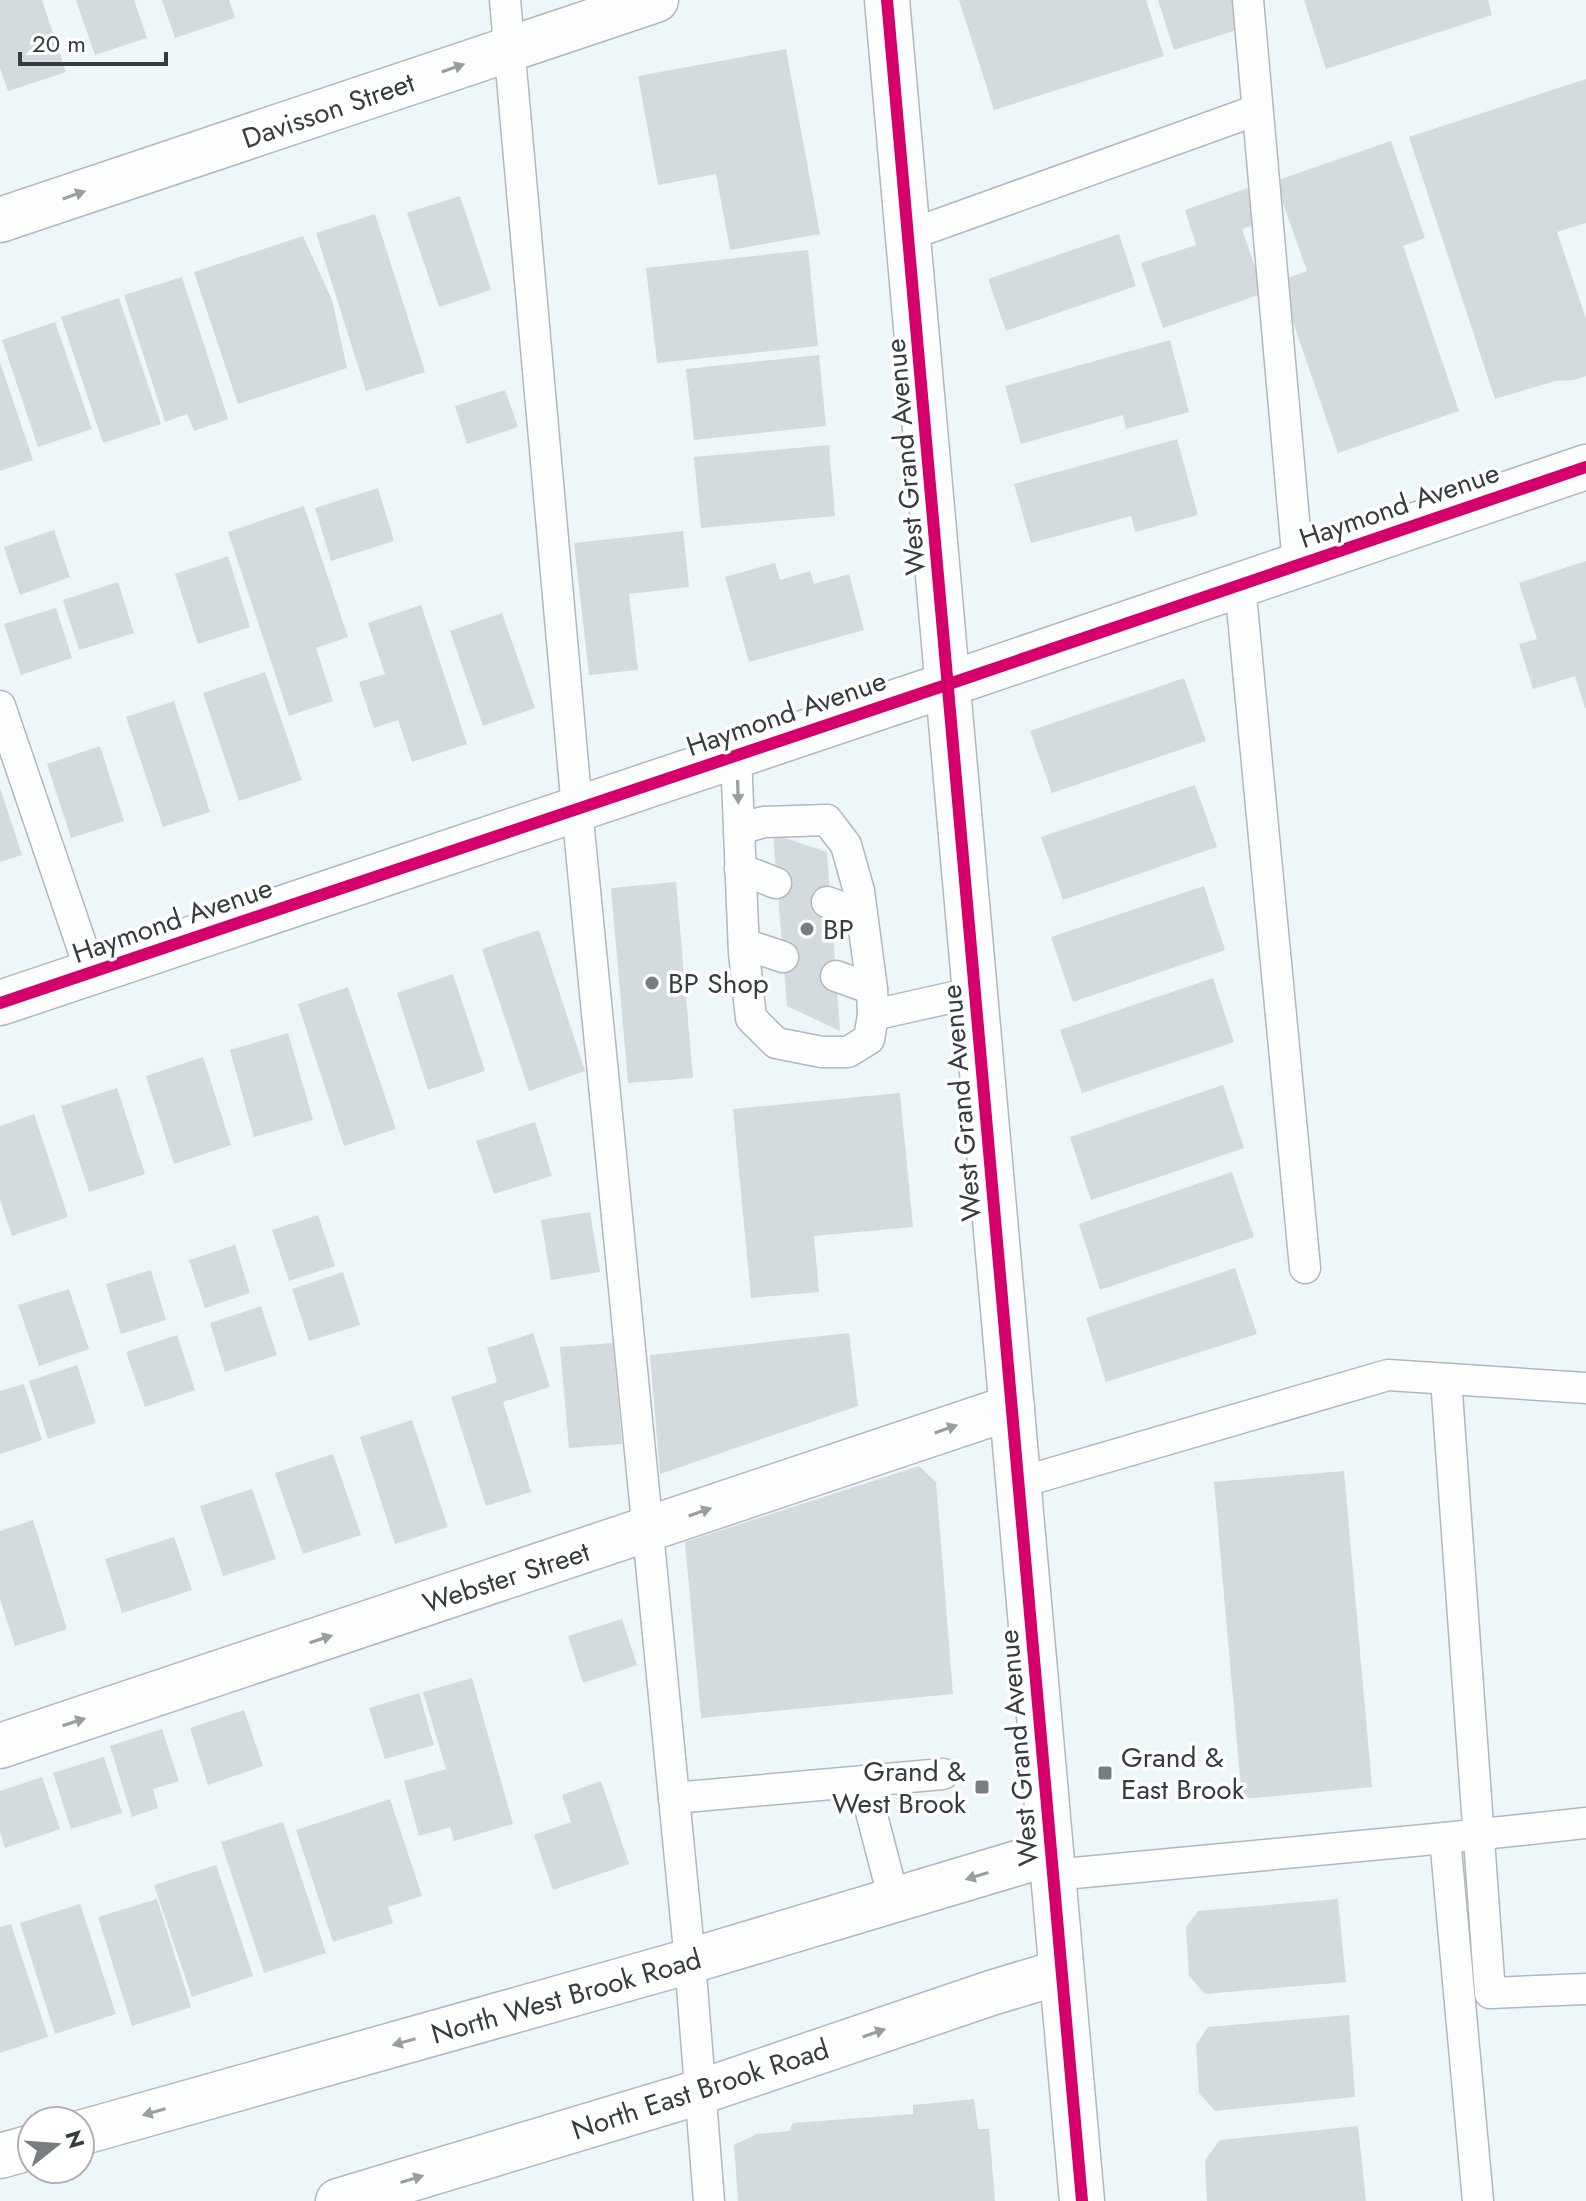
<svg xmlns="http://www.w3.org/2000/svg" width="1586" height="2201" font-family="Jost,sans-serif">
  <style>
    .building { fill: #d4dbde }
    .lines { fill: none; stroke-linecap: round; stroke-linejoin: round }
    .lane-casing { stroke: #b2b8bb; stroke-width: 33 }
    .street-casing { stroke: #b2b8bb; stroke-width: 47 }
    .secondary-casing { stroke: #b2b8bb; stroke-width: 47 }
    .lane { stroke: #fcfefe; stroke-width: 30 }
    .street { stroke: #fcfefe; stroke-width: 44 }
    .secondary { stroke: #fcfefe; stroke-width: 44 }
    .cycleway-casing { stroke: #fff; stroke-width: 17 }
    .cycleway { stroke: #d6006c; stroke-width: 12 }
    .oneway { fill: #999e9f }
    .poi-dot { fill: #767e81; stroke: #fff; stroke-width: 3 }
    .labels { text-anchor: middle; stroke-width: 7; stroke-linejoin: round; paint-order: stroke }
    .street-label { font-size: 28px; fill: #363d40; stroke: #fff }
    .poi-label { font-size: 28px; fill: #363d40; stroke: #fff; text-anchor: start }
  </style>
  <rect width="100%" height="100%" fill="#edf6f9"/>
  <g class="building">
    <polygon points="0,0 42,0 66,72 8,91 0,68"/>
    <polygon points="76,0 134,0 147,38 95,55"/>
    <polygon points="162,0 229,0 235,18 175,38"/>
    <polygon points="959,0 1146,0 1164,56 994,110"/>
    <polygon points="1158,0 1234,0 1243,28 1174,50"/>
    <polygon points="1304,0 1488,0 1492,15 1326,69"/>
    <polygon points="786,49 820,234 730,250 716,174 658,185 638,76"/>
    <polygon points="1586,79 1586,223 1557,232 1586,319 1586,376 1574,380 1555,381 1495,399 1409,137"/>
    <polygon points="1391,141 1425,238 1403,246 1459,411 1338,453 1279,281 1307,271 1275,181"/>
    <polygon points="1248,188 1259,223 1242,229 1264,293 1163,328 1141,263 1196,245 1185,210"/>
    <polygon points="460,196 491,290 439,307 407,213"/>
    <polygon points="375,214 425,372 366,391 316,233"/>
    <polygon points="1119,234 1136,286 1006,331 988,279"/>
    <polygon points="303,236 332,300 347,368 238,404 194,272"/>
    <polygon points="808,250 818,346 657,363 646,268"/>
    <polygon points="182,277 228,419 194,431 187,414 165,422 124,295"/>
    <polygon points="119,298 161,424 103,443 61,317"/>
    <polygon points="55,322 92,429 38,447 2,340"/>
    <polygon points="1170,340 1189,412 1126,429 1123,415 1021,444 1005,386"/>
    <polygon points="819,355 826,426 694,440 686,369"/>
    <polygon points="0,362 33,460 0,471"/>
    <polygon points="505,390 518,427 467,444 455,406"/>
    <polygon points="1177,439 1198,515 1135,532 1131,516 1031,543 1014,484"/>
    <polygon points="829,445 835,516 701,528 694,457"/>
    <polygon points="378,488 394,541 331,561 315,508"/>
    <polygon points="304,506 348,637 316,648 333,701 289,716 228,532"/>
    <polygon points="54,530 70,577 20,595 4,547"/>
    <polygon points="683,531 689,587 629,594 638,670 589,675 574,543"/>
    <polygon points="228,556 250,627 198,644 175,574"/>
    <polygon points="1586,561 1586,708 1585,708 1575,676 1533,689 1519,644 1537,639 1519,583"/>
    <polygon points="775,563 780,580 810,571 814,584 849,574 864,630 749,662 725,577"/>
    <polygon points="118,582 134,633 79,650 63,600"/>
    <polygon points="421,605 467,744 412,762 398,720 374,728 359,682 385,674 368,623"/>
    <polygon points="56,608 72,658 21,675 4,624"/>
    <polygon points="502,613 535,708 483,726 450,631"/>
    <polygon points="265,672 302,780 239,801 203,693"/>
    <polygon points="1184,678 1206,741 1052,793 1030,731"/>
    <polygon points="174,701 210,812 163,827 126,717"/>
    <polygon points="100,746 124,821 71,838 47,764"/>
    <polygon points="1195,785 1217,847 1063,900 1041,837"/>
    <polygon points="0,788 22,855 0,862"/>
    <polygon points="773,834 827,852 840,1031 787,1006"/>
    <polygon points="676,882 693,1078 628,1083 611,888"/>
    <polygon points="1204,886 1225,950 1073,1002 1051,937"/>
    <polygon points="539,930 585,1071 529,1091 482,949"/>
    <polygon points="453,974 485,1071 428,1090 397,993"/>
    <polygon points="1213,978 1234,1042 1082,1093 1060,1030"/>
    <polygon points="348,987 396,1129 344,1146 298,1004"/>
    <polygon points="288,1033 313,1120 254,1137 230,1050"/>
    <polygon points="203,1057 231,1145 174,1164 146,1076"/>
    <polygon points="1223,1085 1244,1148 1091,1200 1070,1137"/>
    <polygon points="117,1088 145,1174 89,1192 61,1106"/>
    <polygon points="900,1093 913,1227 814,1236 819,1292 751,1298 733,1109"/>
    <polygon points="34,1114 68,1217 12,1236 0,1200 0,1126"/>
    <polygon points="535,1122 552,1176 494,1194 476,1141"/>
    <polygon points="1232,1172 1254,1237 1100,1290 1079,1224"/>
    <polygon points="590,1212 600,1272 551,1280 541,1220"/>
    <polygon points="318,1215 335,1266 289,1281 272,1230"/>
    <polygon points="235,1245 250,1293 205,1308 189,1260"/>
    <polygon points="1235,1268 1257,1334 1106,1382 1086,1318"/>
    <polygon points="151,1270 166,1320 121,1334 106,1284"/>
    <polygon points="343,1272 360,1325 309,1341 292,1289"/>
    <polygon points="69,1289 89,1349 39,1366 18,1305"/>
    <polygon points="261,1306 277,1355 225,1372 210,1323"/>
    <polygon points="533,1333 550,1387 503,1402 531,1492 486,1506 451,1397 497,1382 487,1348"/>
    <polygon points="849,1333 858,1406 660,1474 650,1355"/>
    <polygon points="177,1335 195,1390 145,1407 126,1352"/>
    <polygon points="613,1343 622,1444 569,1448 560,1347"/>
    <polygon points="77,1365 96,1423 48,1439 29,1381"/>
    <polygon points="24,1384 42,1440 0,1454 0,1391"/>
    <polygon points="412,1420 448,1527 395,1544 360,1437"/>
    <polygon points="333,1454 361,1535 303,1554 275,1473"/>
    <polygon points="919,1466 936,1482 953,1694 701,1718 685,1542"/>
    <polygon points="1344,1471 1372,1787 1242,1799 1214,1482"/>
    <polygon points="252,1489 276,1559 223,1576 200,1506"/>
    <polygon points="33,1520 67,1629 15,1646 0,1599 0,1531"/>
    <polygon points="174,1537 192,1590 122,1613 105,1559"/>
    <polygon points="622,1619 637,1665 583,1683 568,1636"/>
    <polygon points="472,1678 513,1824 454,1841 450,1827 419,1836 404,1781 446,1769 423,1692"/>
    <polygon points="419,1693 434,1745 385,1759 369,1708"/>
    <polygon points="244,1710 263,1766 208,1785 190,1728"/>
    <polygon points="162,1729 179,1781 153,1789 158,1808 132,1817 110,1746"/>
    <polygon points="104,1757 122,1813 71,1829 53,1773"/>
    <polygon points="42,1777 60,1829 5,1848 0,1833 0,1791"/>
    <polygon points="601,1781 629,1864 553,1890 534,1835 571,1822 562,1795"/>
    <polygon points="390,1799 422,1896 388,1907 393,1923 333,1942 296,1830"/>
    <polygon points="283,1822 326,1953 264,1973 221,1842"/>
    <polygon points="216,1865 253,1976 192,1997 154,1885"/>
    <polygon points="157,1899 191,2007 132,2026 98,1917"/>
    <polygon points="1338,1899 1346,1982 1205,1994 1189,1976 1186,1927 1198,1911"/>
    <polygon points="80,1904 116,2014 55,2034 20,1923"/>
    <polygon points="11,1924 48,2037 0,2053 0,1927"/>
    <polygon points="1349,2015 1355,2097 1215,2111 1199,2093 1196,2045 1208,2027"/>
    <polygon points="974,2099 978,2129 989,2129 995,2201 738,2201 734,2145 757,2134 789,2131 793,2123 913,2114 913,2105"/>
    <polygon points="1358,2126 1366,2201 1207,2201 1205,2160 1220,2140"/>
  </g>
  <g class="lines">
    <g class="lane-casing">
      <g id="lane">
        <polyline points="505,0 577,809 690,1961 709,2201"/>
        <polyline points="1248,0 1298,565"/>
        <polyline points="909,235 1257,110"/>
        <polyline points="1240,585 1305,1268"/>
        <polyline points="0,706 91,973"/>
        <polyline points="736,755 744,953 751,1018 776,1043 822,1052 848,1052 869,1039 873,1015 872,989 859,891 846,845 827,820 764,822 739,829"/>
        <polyline points="740,869 776,883"/>
        <polyline points="827,902 861,914"/>
        <polyline points="744,944 783,957"/>
        <polyline points="836,976 872,989"/>
        <polyline points="873,1015 976,992"/>
        <polyline points="1446,1379 1490,1993 1586,1989"/>
        <polyline points="1018,1483 1388,1375 1586,1388"/>
        <polyline points="863,1781 894,1900"/>
        <polyline points="674,1798 943,1774"/>
        <polyline points="1445,1838 1478,2201"/>
        <polyline points="1053,1875 1445,1838 1586,1823"/>
      </g>
    </g>
    <g class="street-casing">
      <g id="street">
        <polyline points="0,220 656,0"/>
        <polyline points="0,1003 949,684 1586,467"/>
        <polyline points="0,1746 1012,1407"/>
        <polyline points="80,2133 690,1961 1051,1853"/>
        <polyline points="0,2156 32,2147"/>
        <polyline points="338,2201 700,2092 991,1993 1061,1972"/>
      </g>
    </g>
    <g class="secondary-casing">
      <polyline id="secondary" points="887,0 1082,2201"/>
    </g>
    <use href="#lane" class="lane"/>
    <use href="#street" class="street"/>
    <use href="#secondary" class="secondary"/>
    <g class="cycleway-casing">
      <g id="cycleway">
        <polyline points="887,0 1082,2201"/>
        <polyline points="0,1003 949,684 1586,467"/>
      </g>
    </g>
    <use href="#cycleway" class="cycleway"/>
  </g>
  <defs><path id="oneway-solid" d="M-6-.8H1V-3.2L6.5 0L1 3.2V.8H-6Z" transform="scale(2)"/></defs>
  <g class="oneway">
    <use href="#oneway-solid" transform="translate(453 68) rotate(-19)"/>
    <use href="#oneway-solid" transform="translate(74 195) rotate(-19)"/>
    <use href="#oneway-solid" transform="translate(738 792) rotate(88)"/>
    <use href="#oneway-solid" transform="translate(946 1429) rotate(-19)"/>
    <use href="#oneway-solid" transform="translate(700 1512) rotate(-19)"/>
    <use href="#oneway-solid" transform="translate(321 1639) rotate(-18)"/>
    <use href="#oneway-solid" transform="translate(74 1722) rotate(-18)"/>
    <use href="#oneway-solid" transform="translate(977 1876) rotate(163)"/>
    <use href="#oneway-solid" transform="translate(874 2033) rotate(-19)"/>
    <use href="#oneway-solid" transform="translate(404 2042) rotate(164)"/>
    <use href="#oneway-solid" transform="translate(154 2112) rotate(164)"/>
    <use href="#oneway-solid" transform="translate(412 2179) rotate(-17)"/>
  </g>
  <g class="poi-dot">
    <circle cx="807" cy="929" r="8"/>
    <circle cx="652" cy="983" r="8"/>
    <rect x="1097" y="1765" width="16" height="16" rx="4"/>
    <rect x="974" y="1779" width="16" height="16" rx="4"/>
  </g>
  <g class="labels">
    <g class="street-label">
      <text transform="translate(328 110) rotate(-19)" y="10">Davisson Street</text>
      <text transform="translate(905 457) rotate(-95)" y="10">West Grand Avenue</text>
      <text transform="translate(1399 505) rotate(-19)" y="10">Haymond Avenue</text>
      <text transform="translate(786 713) rotate(-19)" y="10">Haymond Avenue</text>
      <text transform="translate(172 920) rotate(-19)" y="10">Haymond Avenue</text>
      <text transform="translate(961 1103) rotate(-95)" y="10">West Grand Avenue</text>
      <text transform="translate(506 1577) rotate(-18)" y="10">Webster Street</text>
      <text transform="translate(1018 1748) rotate(-95)" y="10">West Grand Avenue</text>
      <text transform="translate(566 1996) rotate(-16)" y="10">North West Brook Road</text>
      <text transform="translate(700 2089) rotate(-18)" y="10">North East Brook Road</text>
    </g>
    <g class="poi-label">
      <text x="823" y="939">BP</text>
      <text x="668" y="993">BP Shop</text>
      <text x="1121" y="1767">Grand &amp;<tspan x="1121" dy="32">East Brook</tspan></text>
      <text x="966" y="1781" text-anchor="end">Grand &amp;<tspan x="966" dy="32">West Brook</tspan></text>
    </g>
  </g>
  <g transform="translate(56 2145) rotate(73)"><circle r="38" fill="#ffffff" stroke="#afb1b3" stroke-width="2"/>
  <path d="M0-6L14 30L0 20L-14 30Z" fill="#767e81"/>
  <text y="-12" font-size="22" font-weight="bold" text-anchor="middle" fill="#363d40">N</text>
  </g>
  <path d="M20 52v12h146v-12" fill="none" stroke="#363d40" stroke-width="4"/>
  <text x="32" y="52" font-size="24" fill="#363d40" stroke="#ffffff" stroke-width="6" paint-order="stroke">20 m</text>
</svg>
